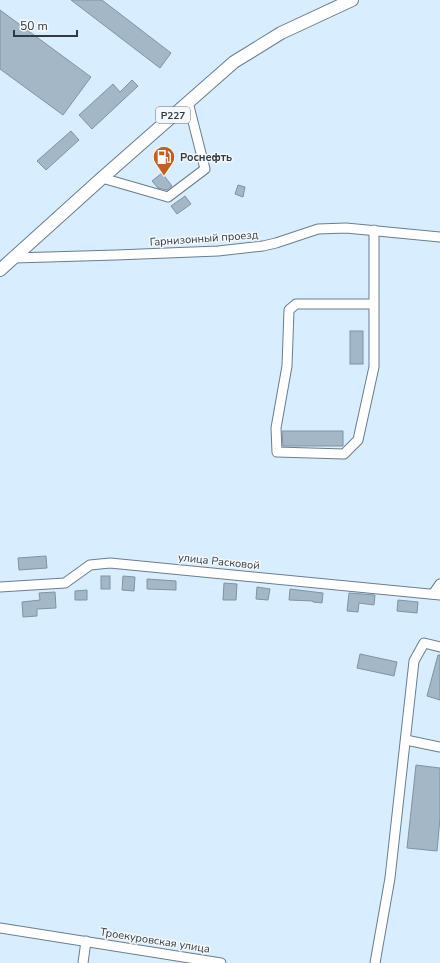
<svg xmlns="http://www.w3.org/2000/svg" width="440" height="963" font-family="'Nunito Sans',sans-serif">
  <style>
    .building { fill: #a3b7c7; stroke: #8093a3 }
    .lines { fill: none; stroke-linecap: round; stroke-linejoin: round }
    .minor-casing { stroke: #6a7d8c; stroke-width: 11 }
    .major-casing { stroke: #6a7d8c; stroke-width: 14 }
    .minor { stroke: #fff; stroke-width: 9 }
    .major { stroke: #fff; stroke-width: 12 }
    .labels { text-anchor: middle; stroke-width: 3; stroke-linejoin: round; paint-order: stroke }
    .shield { fill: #f4f8fb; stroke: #6c7379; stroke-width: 1 }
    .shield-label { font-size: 10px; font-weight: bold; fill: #323a41 }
    .poi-label { font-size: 11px; font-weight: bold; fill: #323a41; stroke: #f4f8fb; text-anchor: start }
    .street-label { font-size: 11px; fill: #323a41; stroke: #f4f8fb }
  </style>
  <rect width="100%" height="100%" fill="#d8edfe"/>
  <g class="building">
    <polygon points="71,0 102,0 171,53 160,68"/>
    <polygon points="0,10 91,77 63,115 0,69"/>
    <polygon points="132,80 138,86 92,129 79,115 113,84 120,92"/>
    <polygon points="71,131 79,140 46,170 37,161"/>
    <polygon points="162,173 172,186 167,190 158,188 152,181"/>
    <polygon points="238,185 245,187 243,197 235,194"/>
    <polygon points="185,196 191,204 177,214 171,206"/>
    <rect x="350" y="331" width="13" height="33"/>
    <polygon points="282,431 343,431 343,446 283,446"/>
    <polygon points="46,556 47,568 19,570 18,558"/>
    <rect x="101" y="576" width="9" height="13"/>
    <polygon points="123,576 135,577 134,591 122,590"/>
    <polygon points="147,579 176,581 176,590 147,589"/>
    <polygon points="224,583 237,584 236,600 223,600"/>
    <polygon points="257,587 270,589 268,600 256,599"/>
    <polygon points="290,589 323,593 322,603 313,602 313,601 289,600"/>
    <polygon points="87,590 87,600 75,600 75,591"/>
    <polygon points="55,592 56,608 37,609 37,616 23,617 22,602 40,600 39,593"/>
    <polygon points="349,593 375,595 374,605 359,603 358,612 347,611"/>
    <polygon points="398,600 418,602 417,613 397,611"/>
    <polygon points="360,654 397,662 394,676 357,668"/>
    <polygon points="438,655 440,655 440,700 427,696"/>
    <polygon points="416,765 440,768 440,818 437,851 407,848"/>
  </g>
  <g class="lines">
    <g class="minor-casing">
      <g id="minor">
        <polyline points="102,178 168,197 205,169 188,102"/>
        <polyline points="14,258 116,255 218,251 263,246 276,243 318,229 346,228 440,237"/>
        <polyline points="373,304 296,304 289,310 287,366 276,428 277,452 344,454 358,440 374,367 374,230"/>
        <polyline points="0,587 65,583 90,565 110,563 440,595"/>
        <polyline points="433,594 440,584"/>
        <polyline points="406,740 440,747"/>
        <polyline points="0,928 221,963"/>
        <polyline points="83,963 86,941"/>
        <polyline points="375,963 390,878 414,661 424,643 440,647"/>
      </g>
    </g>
    <g class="major-casing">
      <polyline id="major" points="0,270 102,178 234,62 281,33 352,0"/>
    </g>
    <use href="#minor" class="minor"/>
    <use href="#major" class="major"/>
  </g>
  <defs>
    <g id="fuel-pin" transform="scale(1.15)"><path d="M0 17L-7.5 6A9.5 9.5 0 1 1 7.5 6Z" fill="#c1611f" stroke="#f4f8fb"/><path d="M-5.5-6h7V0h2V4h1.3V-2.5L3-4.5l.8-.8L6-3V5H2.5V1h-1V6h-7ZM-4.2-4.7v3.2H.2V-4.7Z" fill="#fff"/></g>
  </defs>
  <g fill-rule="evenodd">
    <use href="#fuel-pin" x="164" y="157"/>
  </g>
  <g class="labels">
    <rect class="shield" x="156" y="107" width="34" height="16" rx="3"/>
    <g class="shield-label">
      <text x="173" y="119">Р227</text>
    </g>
    <g class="poi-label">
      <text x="180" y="161">Роснефть</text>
    </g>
    <g class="street-label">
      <text transform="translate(204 238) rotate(-4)" y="4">Гарнизонный проезд</text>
      <text transform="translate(219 561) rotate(6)" y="4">улица Расковой</text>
      <text transform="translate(155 940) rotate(9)" y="4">Троекуровская улица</text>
    </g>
  </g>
  <path d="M14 30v6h63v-6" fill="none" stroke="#323a41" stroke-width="2"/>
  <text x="20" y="30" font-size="12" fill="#323a41" stroke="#f4f8fb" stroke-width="3" paint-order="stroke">50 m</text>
</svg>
